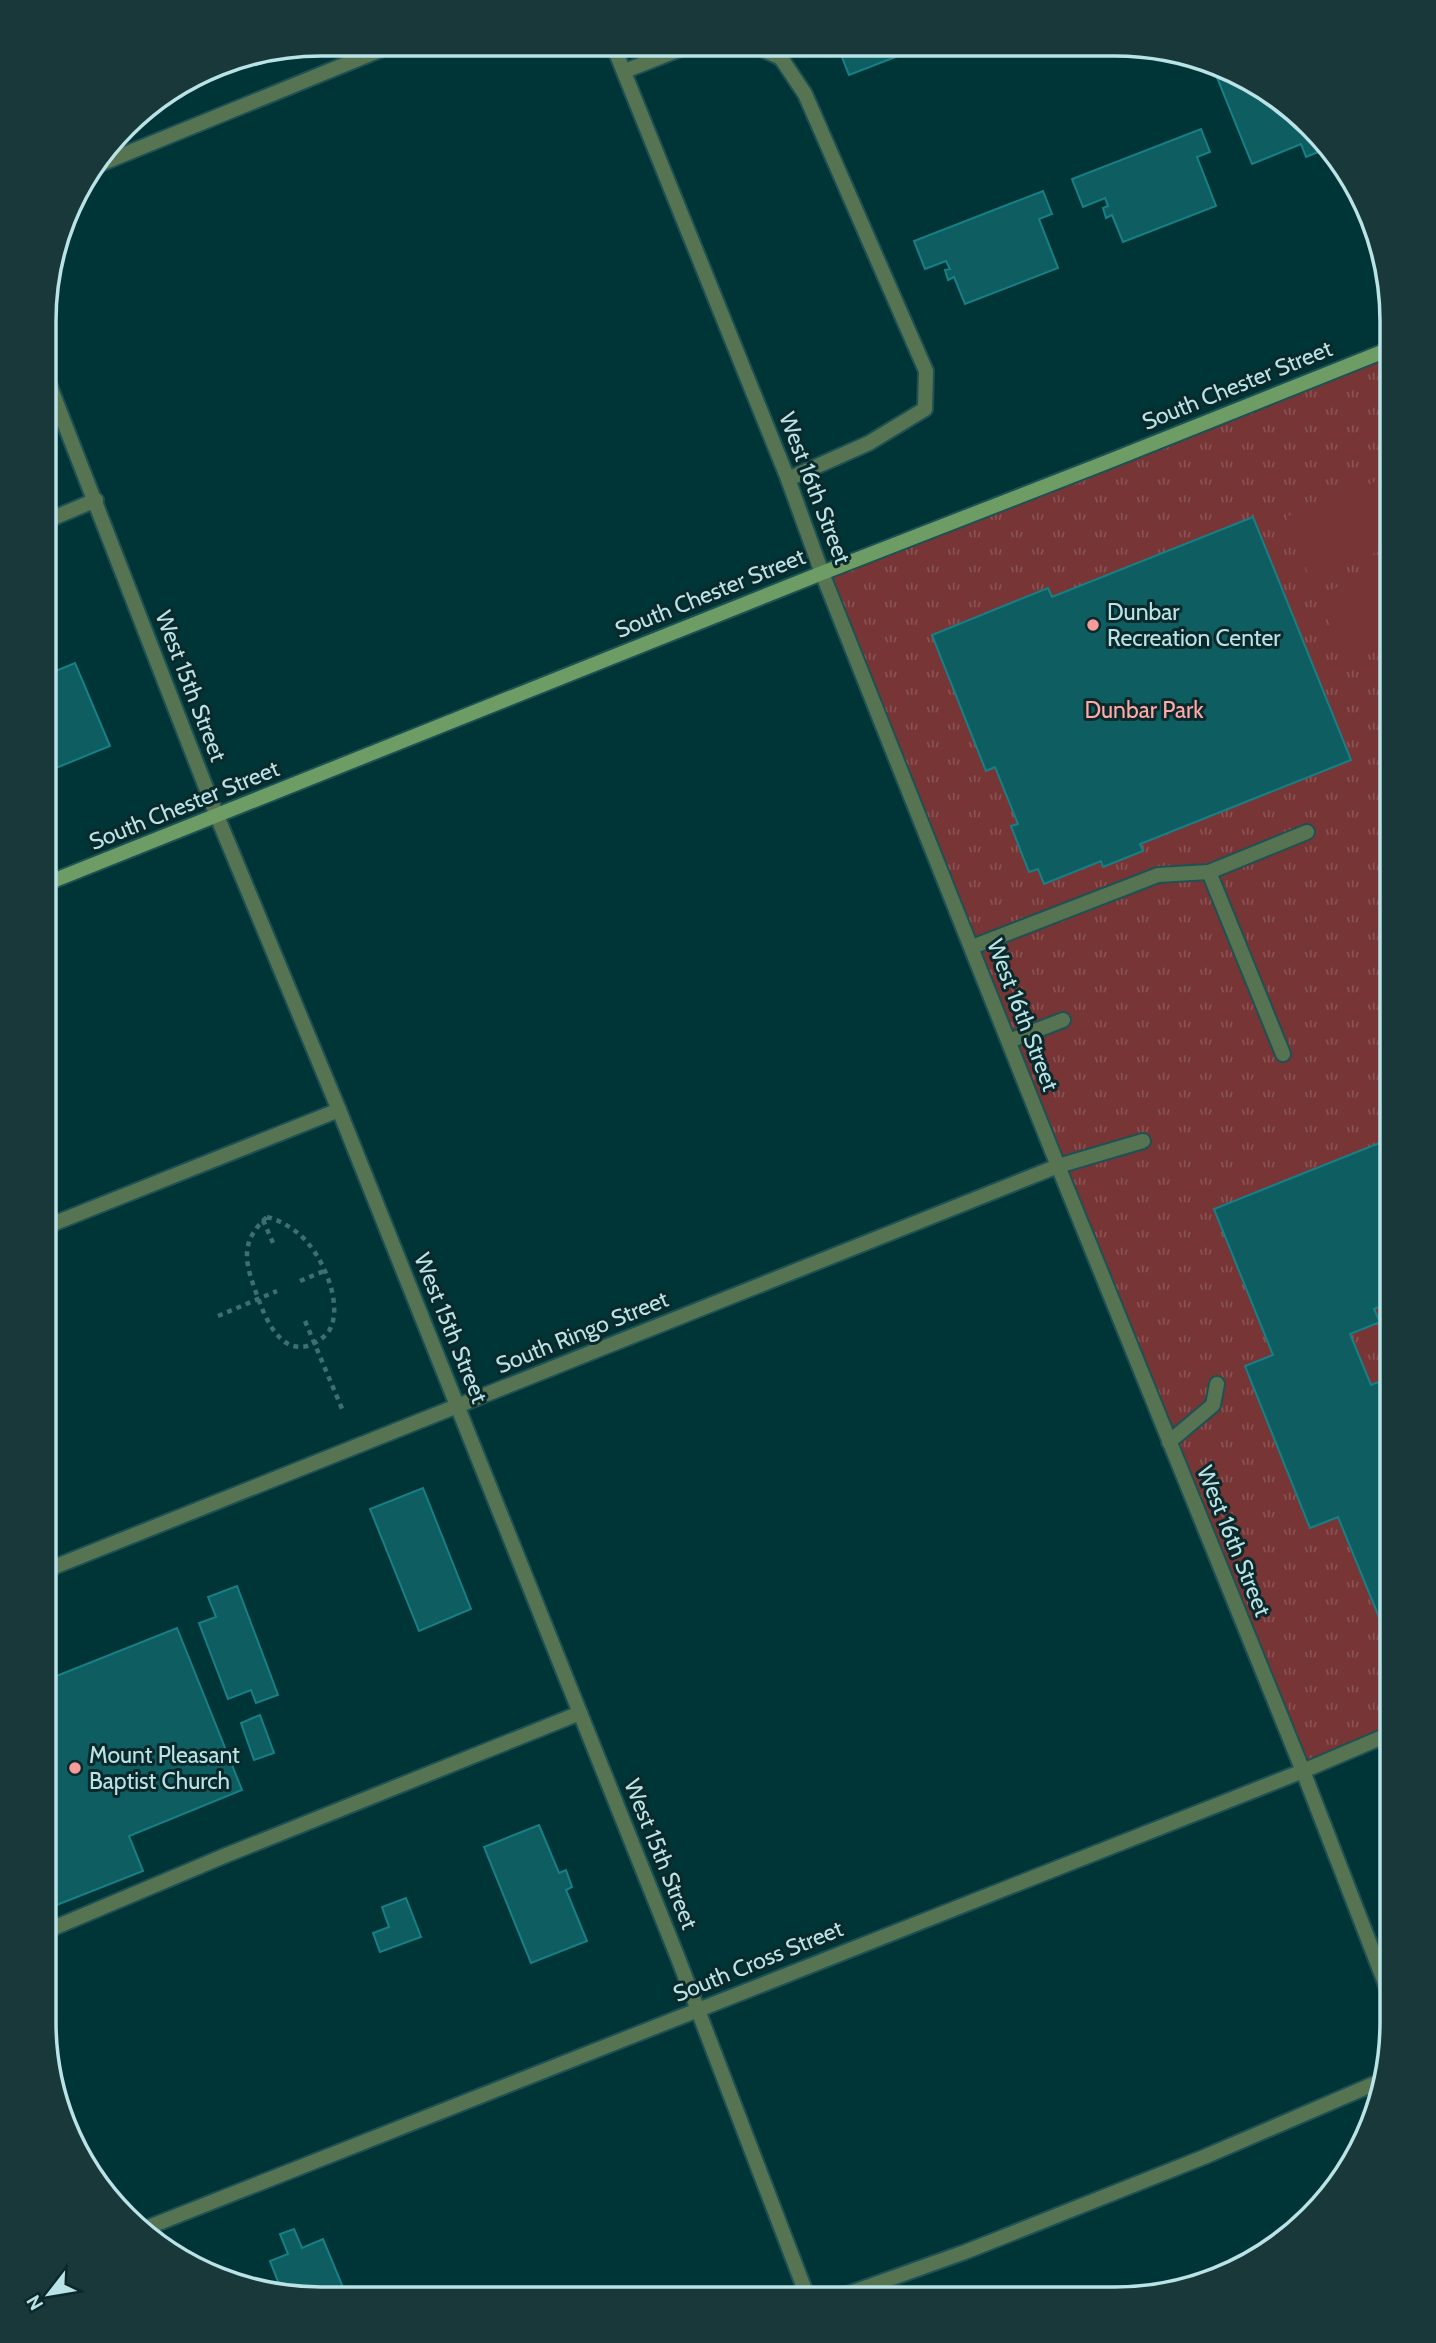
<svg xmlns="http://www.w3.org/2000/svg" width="1436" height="2343" font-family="Cabin,sans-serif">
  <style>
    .grass { fill: url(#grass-tufts) }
    .pitch { fill: #783536 }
    .building { fill: #0d5d61; stroke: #178086; stroke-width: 2 }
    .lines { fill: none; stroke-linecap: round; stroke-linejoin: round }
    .service-casing { stroke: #1e5154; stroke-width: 18 }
    .minor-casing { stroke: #1e5154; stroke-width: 18 }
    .tertiary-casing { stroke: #1e5154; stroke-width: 18 }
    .secondary-casing { stroke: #1e5154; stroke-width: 18 }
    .path { stroke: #3d6e71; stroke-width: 4.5; stroke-dasharray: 5 5; stroke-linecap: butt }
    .service { stroke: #577452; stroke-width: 14 }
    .minor { stroke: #577452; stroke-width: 14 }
    .tertiary { stroke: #577452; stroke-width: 14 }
    .secondary { stroke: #6d9c65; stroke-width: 14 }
    .poi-dot { fill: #f59b99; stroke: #0b292b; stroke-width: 2.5 }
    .labels { text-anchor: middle; stroke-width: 6; stroke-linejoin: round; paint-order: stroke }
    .street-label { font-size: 23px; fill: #b9e3e6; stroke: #0b292b }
    .poi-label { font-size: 23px; fill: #b9e3e6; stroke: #0b292b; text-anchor: start }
    .park-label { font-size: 23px; fill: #ffaaa8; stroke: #0b292b }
    .rim { fill: none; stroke: #b9e3e6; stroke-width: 3.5 }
  </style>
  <defs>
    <pattern id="grass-tufts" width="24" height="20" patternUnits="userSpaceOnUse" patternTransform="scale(1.75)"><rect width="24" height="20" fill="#783536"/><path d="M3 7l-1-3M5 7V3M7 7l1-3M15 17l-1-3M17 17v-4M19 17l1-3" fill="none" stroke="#895253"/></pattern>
  </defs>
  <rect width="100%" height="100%" fill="#003538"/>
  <polygon class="grass" points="1392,345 1392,1735 1303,1771 822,573"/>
  <g class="pitch">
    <polygon points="1392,475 1392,546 1310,579 1286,517"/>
    <polygon points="1392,565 1392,637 1343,657 1318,595"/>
  </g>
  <g class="building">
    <polygon points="852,45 924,46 849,75 840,52"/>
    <polygon points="1224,66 1284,101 1328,148 1306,157 1301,144 1252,164 1214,70"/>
    <polygon points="1201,129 1210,152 1197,157 1216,206 1123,242 1112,215 1106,218 1103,208 1108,206 1105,198 1083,207 1072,179"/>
    <polygon points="1043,191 1052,214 1039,219 1058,268 965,304 954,277 948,280 945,270 950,269 946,261 925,269 914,241"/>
    <polygon points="1253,517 1351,760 1140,844 1143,851 1103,867 1101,861 1044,884 1038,869 1029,872 1011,826 1018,824 995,767 986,771 932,635 1048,588 1052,597"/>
    <polygon points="75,663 110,746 51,770 45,757 46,675"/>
    <polygon points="1392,1138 1392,1301 1374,1309 1380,1322 1350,1334 1371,1385 1378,1382 1385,1401 1392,1398 1392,1424 1385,1426 1392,1442 1392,1638 1388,1639 1338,1517 1310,1528 1245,1366 1273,1355 1214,1209"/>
    <polygon points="423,1488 471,1609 419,1631 370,1509"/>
    <polygon points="237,1586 278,1695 256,1703 251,1690 228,1699 199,1623 216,1617 208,1597"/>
    <polygon points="177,1628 242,1790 129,1836 143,1871 44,1910 44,1823 49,1821 44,1808 44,1681"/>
    <polygon points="260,1715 274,1753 254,1760 241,1723"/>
    <polygon points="539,1825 559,1873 566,1870 572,1887 566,1890 587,1941 531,1963 484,1847"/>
    <polygon points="406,1898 421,1937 380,1952 373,1933 389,1927 382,1907"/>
    <polygon points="294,2229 302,2248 323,2239 347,2297 284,2297 270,2261 288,2254 280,2234"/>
  </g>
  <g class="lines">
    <g class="service-casing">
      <g id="service">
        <polyline points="46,521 96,500"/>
        <polyline points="1209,872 1283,1054"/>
        <polyline points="972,947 1158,875 1209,872 1307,832"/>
        <polyline points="1009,1041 1063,1020"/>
        <polyline points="1058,1166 1143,1141"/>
        <polyline points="45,1227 339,1110"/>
        <polyline points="1169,1442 1213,1405 1217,1384"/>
        <polyline points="44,1932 224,1856 580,1713"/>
        <polyline points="836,2298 965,2252 1204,2157 1383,2080"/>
      </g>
    </g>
    <g class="minor-casing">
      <g id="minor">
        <polyline points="613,45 788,479 822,573 1058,1166 1303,1771 1392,2001"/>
        <polyline points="753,45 781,58 805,94 926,371 925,409 869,443 788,479"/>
        <polyline points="625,71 691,45"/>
        <polyline points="44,1571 1058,1166"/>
        <polyline points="141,2230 1303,1771 1392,1733"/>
      </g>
    </g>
    <g class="tertiary-casing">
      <g id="tertiary">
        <polyline points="98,165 395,44"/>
        <polyline points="46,376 217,816 339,1110 678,1958 808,2298"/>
      </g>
    </g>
    <g class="secondary-casing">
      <polyline id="secondary" points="45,884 822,573 1107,462 1392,348"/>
    </g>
    <g class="path">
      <path d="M267 1217C279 1220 289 1226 299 1234 321 1252 345 1304 329 1331 324 1338 316 1343 307 1346 275 1354 261 1306 253 1284 243 1255 244 1238 267 1217Z"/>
      <polyline points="263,1220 273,1243"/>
      <polyline points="300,1281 324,1271"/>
      <polyline points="218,1316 277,1291"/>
      <polyline points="305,1321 343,1411"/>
    </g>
    <use href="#service" class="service"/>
    <use href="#minor" class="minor"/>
    <use href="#tertiary" class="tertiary"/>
    <use href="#secondary" class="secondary"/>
  </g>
  <g class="poi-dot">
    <circle cx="1093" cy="625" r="7"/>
    <circle cx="75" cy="1768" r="7"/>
  </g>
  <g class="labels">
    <g class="street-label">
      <text transform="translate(1237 385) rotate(-22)" y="8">South Chester Street</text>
      <text transform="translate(815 488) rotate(69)" y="8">West 16th Street</text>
      <text transform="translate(710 593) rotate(-22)" y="8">South Chester Street</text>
      <text transform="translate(191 686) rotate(69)" y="8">West 15th Street</text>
      <text transform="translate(184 805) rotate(-22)" y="8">South Chester Street</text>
      <text transform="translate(1023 1015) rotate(69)" y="8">West 16th Street</text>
      <text transform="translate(451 1328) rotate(68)" y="8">West 15th Street</text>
      <text transform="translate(582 1332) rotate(-22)" y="8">South Ringo Street</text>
      <text transform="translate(1234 1541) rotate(68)" y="8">West 16th Street</text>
      <text transform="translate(661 1854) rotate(68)" y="8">West 15th Street</text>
      <text transform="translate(758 1961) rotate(-22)" y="8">South Cross Street</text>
    </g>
    <g class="poi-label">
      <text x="1107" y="620">Dunbar<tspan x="1107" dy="26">Recreation Center</tspan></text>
      <text x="89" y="1763">Mount Pleasant<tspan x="89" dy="26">Baptist Church</tspan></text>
    </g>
    <g class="park-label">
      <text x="1144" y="718">Dunbar Park</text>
    </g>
  </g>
  <path d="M0 0H1436V2343H0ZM321 56H1115A265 265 0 0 1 1380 321V2022A265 265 0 0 1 1115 2287H321A265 265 0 0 1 56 2022V321A265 265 0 0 1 321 56Z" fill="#19383a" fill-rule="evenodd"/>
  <path class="rim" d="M321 56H1115A265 265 0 0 1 1380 321V2022A265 265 0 0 1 1115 2287H321A265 265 0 0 1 56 2022V321A265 265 0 0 1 321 56Z"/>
  <g transform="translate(49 2294) rotate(239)" stroke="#0b292b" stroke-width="5" paint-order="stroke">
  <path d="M0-5L12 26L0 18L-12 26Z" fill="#b9e3e6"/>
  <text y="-10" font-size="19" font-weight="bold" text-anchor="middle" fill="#b9e3e6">N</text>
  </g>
</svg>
